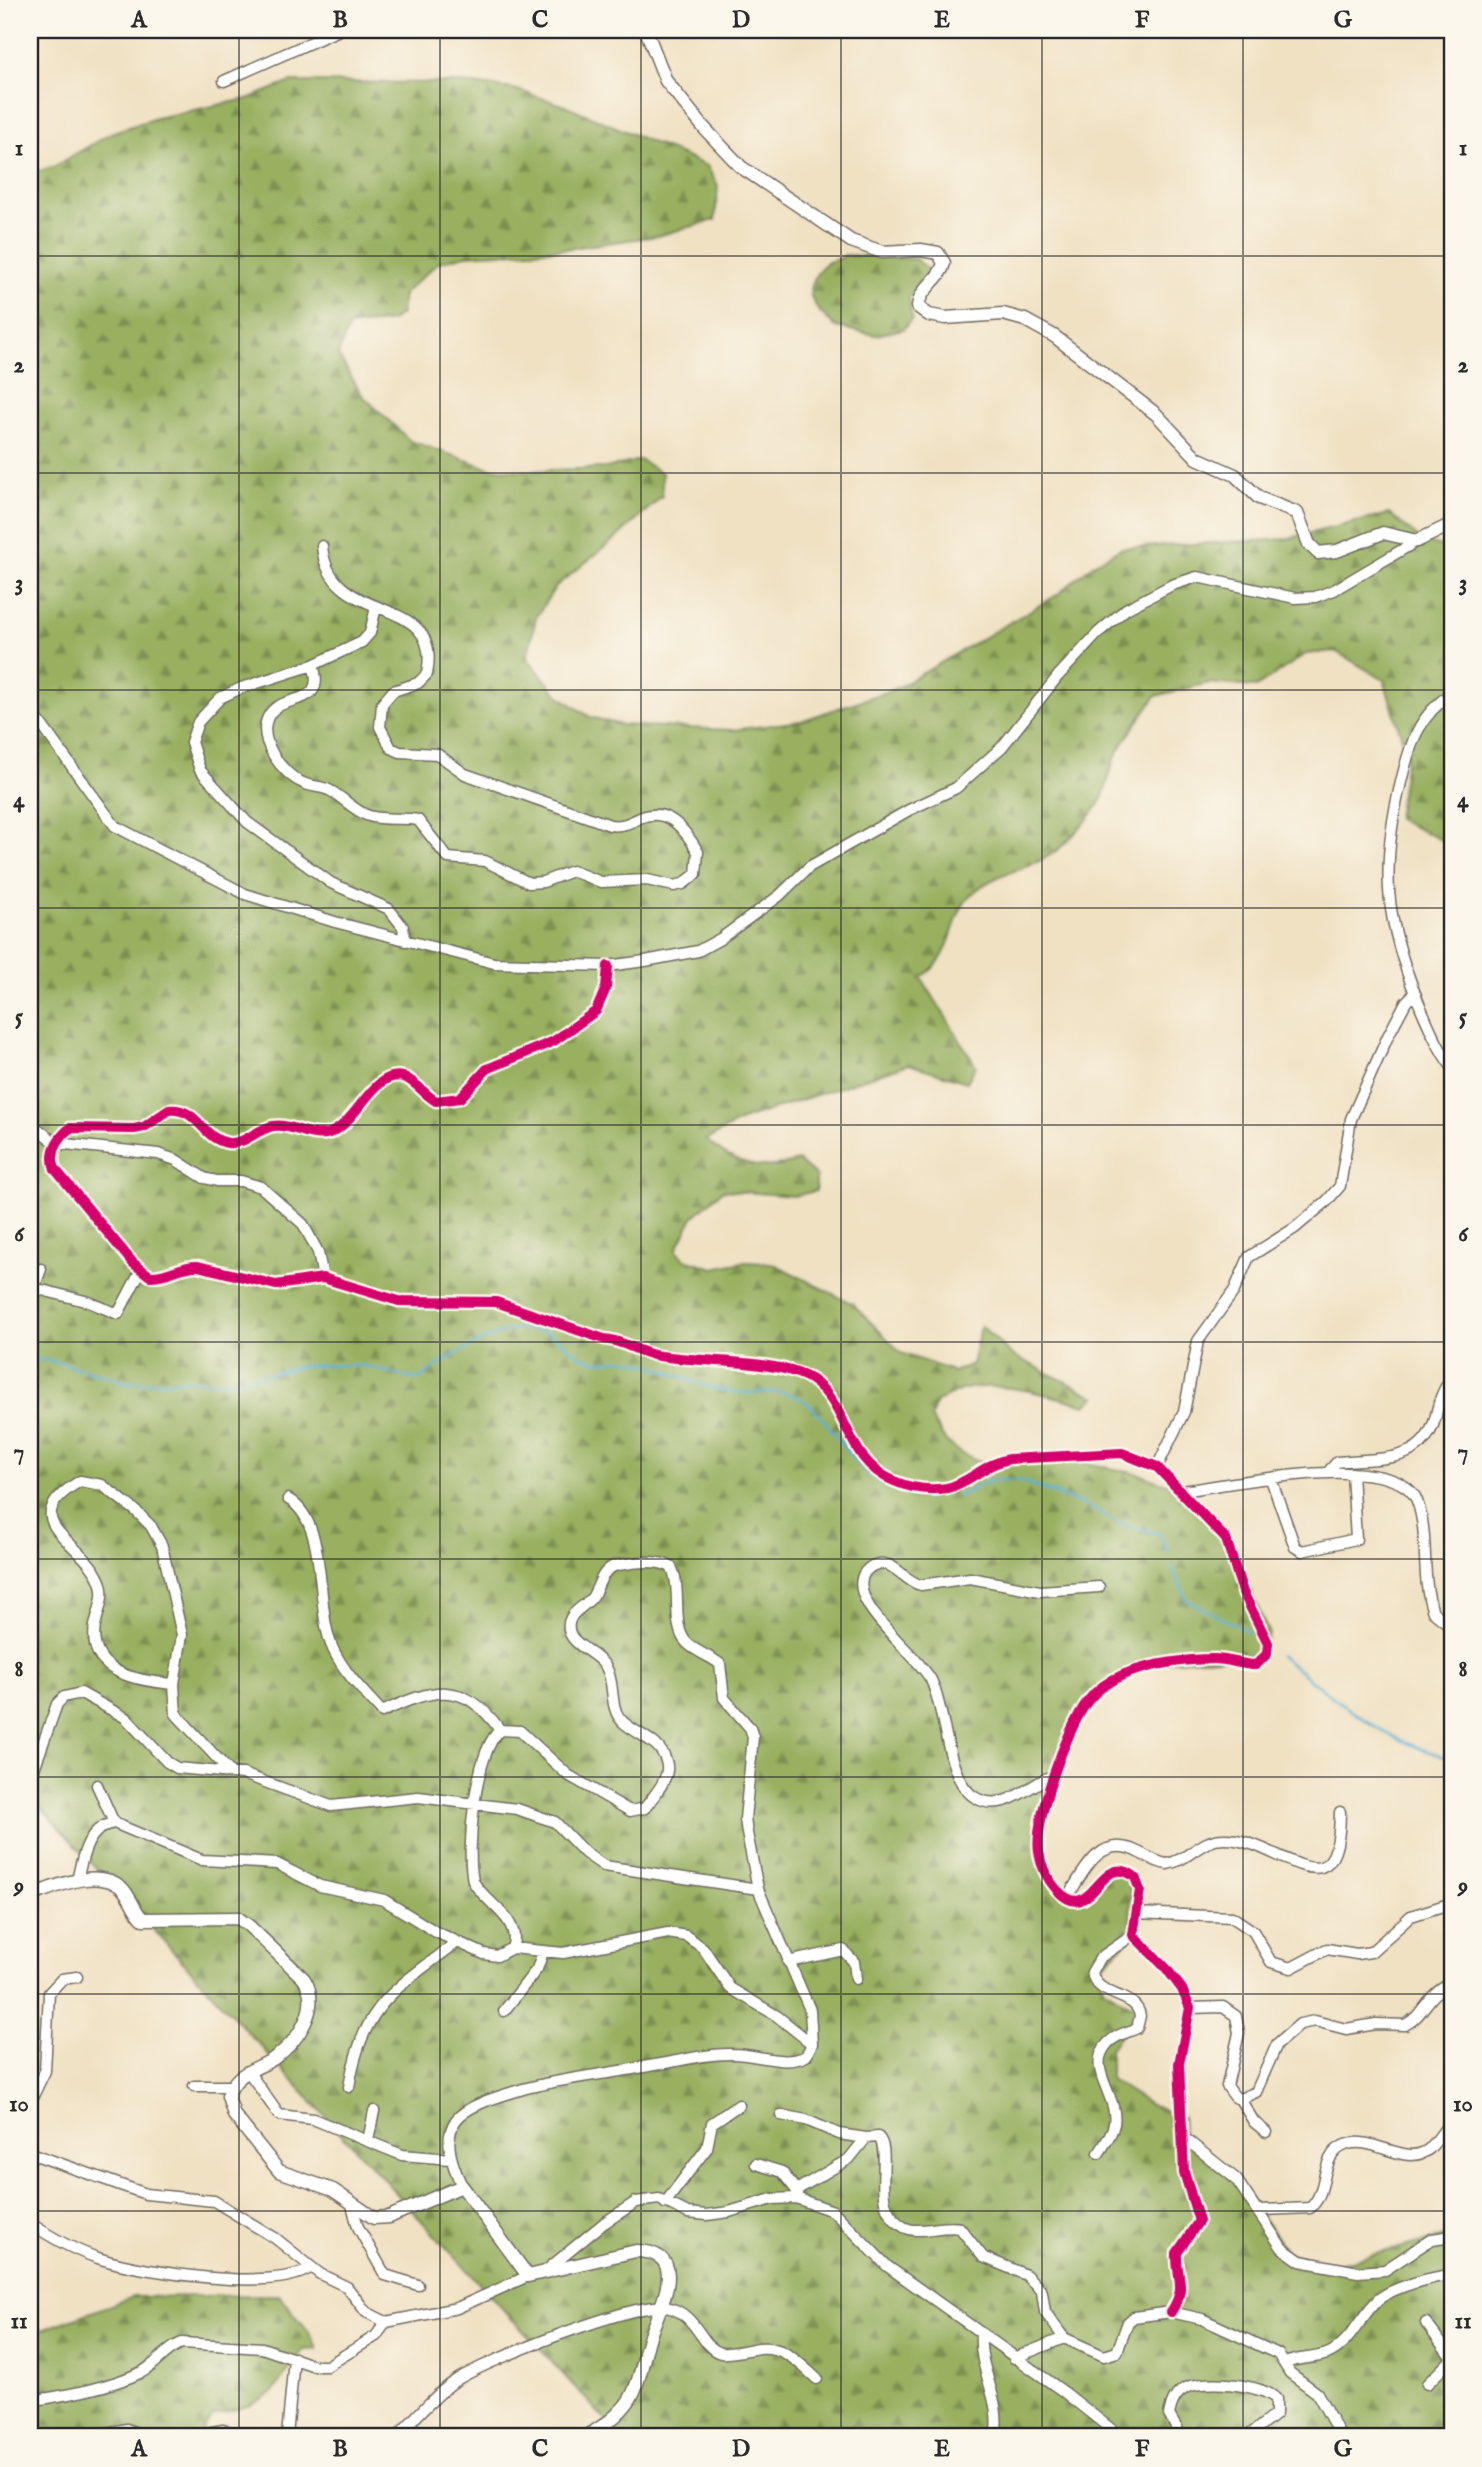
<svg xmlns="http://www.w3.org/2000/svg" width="1482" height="2467" font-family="'IM FELL English',serif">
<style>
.forest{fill:url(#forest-firs);stroke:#626e46;stroke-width:2}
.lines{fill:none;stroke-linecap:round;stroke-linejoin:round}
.stream{stroke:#56b1d4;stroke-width:2.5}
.minor-casing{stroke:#706b60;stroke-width:13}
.tertiary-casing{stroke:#706b60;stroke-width:15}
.minor{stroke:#fff;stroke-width:10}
.tertiary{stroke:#fff;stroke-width:12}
.cycleway-casing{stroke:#fbf7ec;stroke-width:15}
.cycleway{stroke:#d6006c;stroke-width:10}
.grid{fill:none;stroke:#2b2b2b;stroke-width:2;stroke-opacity:0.55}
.neatline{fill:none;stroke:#2b2b2b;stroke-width:2.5}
.grid-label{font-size:23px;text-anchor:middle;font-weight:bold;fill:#2b2b2b}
</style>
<defs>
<pattern id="forest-firs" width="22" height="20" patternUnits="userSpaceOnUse" patternTransform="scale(1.75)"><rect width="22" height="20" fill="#98b060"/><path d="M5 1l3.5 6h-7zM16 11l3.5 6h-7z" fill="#7c8f4f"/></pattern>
</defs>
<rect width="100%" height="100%" fill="#fbf7ec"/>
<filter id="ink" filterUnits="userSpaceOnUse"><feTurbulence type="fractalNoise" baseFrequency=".0143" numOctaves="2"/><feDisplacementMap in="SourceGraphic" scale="14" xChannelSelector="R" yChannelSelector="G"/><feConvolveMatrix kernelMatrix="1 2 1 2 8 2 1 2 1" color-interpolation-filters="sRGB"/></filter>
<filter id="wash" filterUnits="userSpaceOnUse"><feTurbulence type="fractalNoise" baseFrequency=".00686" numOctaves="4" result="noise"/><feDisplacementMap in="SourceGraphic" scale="28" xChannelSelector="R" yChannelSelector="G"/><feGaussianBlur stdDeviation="1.57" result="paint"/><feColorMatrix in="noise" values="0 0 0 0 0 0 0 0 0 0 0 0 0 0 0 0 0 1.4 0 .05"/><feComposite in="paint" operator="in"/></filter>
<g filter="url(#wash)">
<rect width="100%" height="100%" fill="#f0e1c3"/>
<path class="forest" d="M 291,82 L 464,83 L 514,89 L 569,107 L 707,166 L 718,186 L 715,220 L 657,236 L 564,249 L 466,255 L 439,262 L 403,294 L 401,314 L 392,321 L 349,326 L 338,355 L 362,395 L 410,441 L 489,468 L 526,471 L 606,468 L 640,460 L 662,473 L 662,496 L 620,535 L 556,586 L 536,617 L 527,658 L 558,695 L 590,717 L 621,725 L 733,730 L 801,721 L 897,688 L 1057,595 L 1095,563 L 1121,548 L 1286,539 L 1389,514 L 1424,542 L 1452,548 L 1452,845 L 1397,819 L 1407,754 L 1384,680 L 1335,651 L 1306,654 L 1256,687 L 1208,683 L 1156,696 C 1142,715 1126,736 1115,758 C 1110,771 1107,786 1102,799 C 1094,814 1074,835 1061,847 C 1034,871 998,869 972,894 C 947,918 957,957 921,977 L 976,1066 L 967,1082 L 909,1064 L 744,1119 L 706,1140 C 734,1165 763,1173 798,1161 L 816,1176 L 816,1191 L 793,1196 L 723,1190 L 693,1217 L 676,1250 L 684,1259 L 714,1268 L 742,1262 L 772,1263 L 853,1304 L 901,1353 L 954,1372 L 972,1364 L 981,1326 L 1012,1355 L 1096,1397 L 1086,1405 C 1051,1395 997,1380 961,1390 C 953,1393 944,1399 936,1402 L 931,1418 L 945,1440 L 960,1453 L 994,1467 L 1052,1456 L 1139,1474 L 1167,1484 L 1230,1542 L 1269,1634 L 1260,1655 L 1146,1663 L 1068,1728 L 1061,1771 L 1036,1832 L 1040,1856 L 1058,1883 L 1088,1897 L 1110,1873 L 1130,1873 L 1131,1938 L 1098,1969 L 1103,1988 L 1139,2010 L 1110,2049 L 1110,2079 L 1152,2106 L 1182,2116 L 1183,2137 L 1247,2194 L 1288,2254 L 1331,2265 L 1452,2235 L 1452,2437 L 621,2437 L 30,1796 L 30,174 L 55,166 L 111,133 L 156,118 L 247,99 Z
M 845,255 L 916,259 L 928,270 L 909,297 L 912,319 L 903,329 L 876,335 L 836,327 L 818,310 L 810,294 C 813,281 816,269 829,262 C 836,259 839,261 845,255 Z
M 279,2295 L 310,2333 L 317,2349 L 303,2350 L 273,2392 L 251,2405 L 214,2415 L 197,2437 L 30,2437 L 30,2377 L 36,2332 L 133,2297 Z"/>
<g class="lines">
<path class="stream" d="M 30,1359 L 54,1361 L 130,1383 L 193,1380 L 217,1382 L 248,1379 L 304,1366 L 339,1365 L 365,1366 L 414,1379 L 422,1378 C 440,1361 496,1330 520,1329 C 561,1327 561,1350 590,1360 C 602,1364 615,1358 627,1360 C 663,1365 696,1388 733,1392 C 756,1395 780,1387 801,1399 C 815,1407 825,1421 834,1433 C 863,1474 879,1490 930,1499
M 958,1496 L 992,1480 L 1019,1480 L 1085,1505 L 1119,1523 L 1160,1534 L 1168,1552
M 1172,1567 L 1187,1600 L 1249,1632
M 1279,1655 C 1333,1697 1383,1743 1452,1758"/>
</g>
</g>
<g filter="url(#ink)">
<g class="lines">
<g class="minor-casing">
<path id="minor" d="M 224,81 L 339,30
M 376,607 L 370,633 L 362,642 L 313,665 L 241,688 L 220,698 L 198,722 L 191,742 L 200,770 L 247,822 L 331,883 L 389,909 L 403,927 L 405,941
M 313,665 C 328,710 280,691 268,717 C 257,740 282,774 303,783 C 311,787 320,786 329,790 C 343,797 354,811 369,816 C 384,821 402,817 418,820 L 448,858 L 485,861 L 529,883 L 543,882 L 572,871 L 601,882 L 647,880 L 674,886 L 683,884 L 696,874 L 698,852 C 686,831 669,807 642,817 C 631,822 623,827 610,825 L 465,774 L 437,754 L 400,752 L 391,748 L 380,727 L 382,704 L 393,691 L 418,683 L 427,674 C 444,590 329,628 322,546
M 1452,693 C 1418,716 1410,744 1401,782 C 1380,868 1385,920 1418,1001 C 1428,1024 1437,1047 1452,1067
M 30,709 L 115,826 L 245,894 L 335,922 L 494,963 L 608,966 L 645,961 L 698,951 L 720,939 L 779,896 L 809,867 L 909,810 L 956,788 L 1002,747 L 1058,676 L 1099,632 L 1126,609 L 1172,585 L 1197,577 L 1295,598 L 1315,597 L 1334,590 L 1417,541
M 608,966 L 606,988 L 596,1011 L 554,1041 L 487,1069 L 460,1098 L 436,1101 C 425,1095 417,1083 406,1078 C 373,1065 356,1129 326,1134 C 307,1137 291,1123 273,1126 C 257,1129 244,1145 228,1143 C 202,1139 198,1107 169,1110 L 144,1127 L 134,1129 L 70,1128 C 58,1138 49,1152 55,1169 L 133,1263 L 150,1276 C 168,1277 181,1265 198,1266 L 276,1285 L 323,1278 L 399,1301 L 496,1302 L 604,1339 C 622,1340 636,1351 654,1355 C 696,1363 779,1358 812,1380 C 850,1406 844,1460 894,1481 C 910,1488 929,1491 947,1488 C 969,1483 986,1463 1009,1459 L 1122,1453 L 1157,1467 L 1226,1539 L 1243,1592 L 1268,1643 L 1267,1654 L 1256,1665 C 1241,1665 1229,1659 1214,1659 C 1186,1659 1151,1664 1125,1674 C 1110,1680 1097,1689 1087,1702 C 1067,1729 1034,1819 1039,1852 C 1041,1866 1048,1880 1057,1890 C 1094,1929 1098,1848 1135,1877 L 1140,1890 L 1133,1935 L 1166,1968 L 1182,1989 L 1190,2008 L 1179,2064 L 1180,2086 L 1184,2172 L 1199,2221 L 1177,2253 C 1176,2280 1188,2285 1171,2312
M 30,1123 L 56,1143 L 158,1154 L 176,1160 L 204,1178 L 217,1181 L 241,1181 L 261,1187 L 303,1224 L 318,1252 L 323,1278
M 41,1269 L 34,1288 L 89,1302 L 118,1314 L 141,1270
M 1157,1467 L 1184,1412 L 1198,1341 L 1234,1291 L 1249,1257 L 1295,1228 L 1327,1201 L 1340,1186 L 1351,1119 L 1388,1036 L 1406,1002 L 1415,993
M 1328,1472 L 1337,1462 C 1375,1457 1422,1466 1435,1419 C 1438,1406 1442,1388 1452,1379
M 1271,1479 L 1295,1547 L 1302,1551 L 1356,1539 L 1352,1473
M 80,1481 L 102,1485 L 135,1510 L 151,1526 L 162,1546 L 182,1635 L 174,1684 C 139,1681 87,1674 95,1626 C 98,1610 107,1595 99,1579 C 81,1539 12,1522 80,1481 Z
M 1182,1491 C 1227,1485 1397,1448 1417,1501 C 1430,1536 1420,1577 1433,1612 L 1452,1627
M 288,1499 C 330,1523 314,1609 333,1649 C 345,1674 364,1692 382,1712 C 432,1689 463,1678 500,1730
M 174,1684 L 176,1714 L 229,1771
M 1054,1775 C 1029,1784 1005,1814 976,1798 C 946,1782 946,1710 931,1680 C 917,1653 844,1602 865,1572 C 870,1566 877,1563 884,1564 C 898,1566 906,1582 921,1585 L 970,1578 L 1040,1591 L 1099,1587
M 30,1780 L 57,1704 L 64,1697 L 81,1693 L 126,1718 L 167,1762 L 177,1768 L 243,1774 L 331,1806 L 418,1797 L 517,1809 L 555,1822 L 585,1853 L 604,1866 L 758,1889
M 97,1785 L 114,1823
M 77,1881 C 82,1858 87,1827 114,1823 L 202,1860 L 277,1864 L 320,1886 L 384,1900 L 436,1932 L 484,1954 L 497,1956 L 512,1948
M 1067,1898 C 1082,1875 1097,1837 1131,1849 C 1144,1854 1154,1862 1167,1864 C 1190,1860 1200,1839 1224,1839 C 1279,1838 1339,1920 1340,1812
M 1135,1913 L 1232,1917 L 1253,1931 L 1271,1962 L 1291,1968 L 1327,1949 L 1357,1954 L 1371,1952 L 1411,1916 L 1452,1903
M 788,1962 L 843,1950 L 854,1962 L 856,1979
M 1190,2008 L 1223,2007 L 1236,2016 L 1239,2033 L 1227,2086 L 1235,2097 L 1240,2099 L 1256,2092 L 1277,2044 L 1300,2024 L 1315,2021 L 1346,2029 L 1376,2024 L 1405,2025 C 1426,2014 1425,1995 1452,1983
M 504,2011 L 537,1969 L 543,1952
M 248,2071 L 279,2115 L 313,2119 L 402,2155 L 451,2159
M 194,2086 L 231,2086
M 349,2087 C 362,2005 394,1990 456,1943
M 1240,2099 L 1254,2122 L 1266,2132
M 30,2102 L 45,2071 L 49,1993 L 62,1979 L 77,1977
M 781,2115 L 806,2120 L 839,2134 L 866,2138
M 1183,2137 L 1236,2179 L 1282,2248 L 1300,2261 L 1358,2272 L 1385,2270 L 1432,2239 L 1452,2236
M 368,2141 L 374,2111
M 30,2153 L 146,2194 L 214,2201 L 275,2238 L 320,2274 L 347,2287 L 366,2312 L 386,2322 L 457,2308 L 528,2276
M 1099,2153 C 1105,2144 1112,2134 1114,2124 C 1119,2095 1084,2068 1108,2043 C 1116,2034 1127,2033 1137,2028 L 1140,2016 C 1136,1991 1096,1999 1092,1972 L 1101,1957 L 1133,1935
M 756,2164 L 782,2172 L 797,2191
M 462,2186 C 453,2167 442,2140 456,2120 C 468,2104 504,2095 523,2089 C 564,2078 608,2074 649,2066 C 676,2062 706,2053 733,2054 C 757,2054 784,2067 806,2056 L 812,2044 L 810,2010 L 758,1889 L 747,1833 L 745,1819 L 753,1737 L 750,1728 L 724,1698 L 720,1664 C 710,1656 696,1652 687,1643 C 670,1626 683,1588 671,1567 C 657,1559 634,1562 618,1565 C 602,1568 600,1584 593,1596 C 585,1608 566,1612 569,1630 C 572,1646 598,1653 606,1667 C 616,1684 608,1708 623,1722 C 637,1735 660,1740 666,1761 C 672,1777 654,1795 645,1808 L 630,1811 L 568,1775 L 520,1731 L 500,1730 C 475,1751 466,1850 473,1881 C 484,1903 523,1919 512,1948 L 563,1953 L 668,1933 L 686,1936 L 703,1948 L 730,1988 L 777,2016 L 812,2044
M 796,2198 L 798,2189 L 849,2159 L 866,2138 L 878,2137 C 891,2148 876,2192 889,2212 C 908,2244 933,2223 960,2228 L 983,2257 L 1026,2275 L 1035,2284 L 1042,2292 L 1045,2312 L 1064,2338 L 1104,2356 L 1117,2352 L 1128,2322 L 1134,2317 L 1171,2312 L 1202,2319 L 1278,2354 L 1290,2373 L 1317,2393 L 1341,2437
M 665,2203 L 707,2148 L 712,2123 L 739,2105
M 352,2205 L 358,2227 L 385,2275 L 418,2285
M 1260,2210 L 1310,2208 C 1330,2191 1318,2156 1345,2145 C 1372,2134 1406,2168 1429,2149 C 1438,2140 1445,2129 1452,2119
M 30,2223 C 52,2238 75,2251 101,2259 C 141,2272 278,2293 311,2267
M 544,2272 L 604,2223 L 636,2202 L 659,2199 L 688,2213 L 707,2215 L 729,2212 L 772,2199 L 796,2198 L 833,2211 L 887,2266 L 1064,2392 L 1121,2437
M 1426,2323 L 1452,2358
M 981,2335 C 978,2370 1003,2401 995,2437
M 1014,2358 L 1064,2338
M 1286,2363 C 1301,2356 1319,2360 1333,2351 C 1353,2339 1362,2313 1380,2298 C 1395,2287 1434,2276 1452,2275
M 1427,2384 L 1452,2359
M 30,2401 C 67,2395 108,2388 142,2372 C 157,2364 167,2348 182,2343 L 262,2348 L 315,2366 L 327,2366 L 376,2336 L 386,2322
M 605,2425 L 612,2437
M 85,2437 L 127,2429 L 145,2437
M 185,2437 L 223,2430 L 249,2437
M 287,2437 L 294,2358
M 397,2437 C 415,2418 433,2397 455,2381 C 482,2362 636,2301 666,2307 C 698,2313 701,2349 721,2353 C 731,2354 744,2351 753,2349 C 782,2343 797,2361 817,2379
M 1182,2437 L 1169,2415 C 1171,2404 1175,2393 1186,2388 C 1204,2379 1262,2384 1276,2399 L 1276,2414 L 1247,2437"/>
</g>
<g class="tertiary-casing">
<path id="tertiary" d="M 646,30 L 666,81 L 705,129 L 741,167 L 851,241 L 882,252 L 921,250 L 938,253 L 944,263 C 940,281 919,288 918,307 L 929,315 L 945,318 L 1003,314 L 1025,320 L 1054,336 L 1156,414 L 1197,458 L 1235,475 L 1259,498 L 1297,513 L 1309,544 L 1318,553 L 1337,551 L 1383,533 L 1417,541 L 1452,524
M 30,1896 C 54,1887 98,1867 121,1887 C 131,1896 133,1910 143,1919 L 238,1918 L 249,1926 L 304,1979 C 322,2007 298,2042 273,2059 C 254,2071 235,2072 228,2096 L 234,2115 L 279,2171 L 333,2190 L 374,2218 L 389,2217 L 462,2186 L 528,2276 L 636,2251 C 693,2252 658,2309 650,2336 C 643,2357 641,2380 630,2399 C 619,2416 602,2427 585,2437"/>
</g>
<use href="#minor" class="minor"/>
<use href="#tertiary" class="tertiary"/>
<g class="cycleway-casing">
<path id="cycleway" d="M 608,966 L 606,988 L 596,1011 L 554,1041 L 487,1069 L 460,1098 L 436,1101 C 425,1095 417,1083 406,1078 C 373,1065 356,1129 326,1134 C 307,1137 291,1123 273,1126 C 257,1129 244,1145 228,1143 C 202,1139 198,1107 169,1110 L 144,1127 L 134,1129 L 70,1128 C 58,1138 49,1152 55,1169 L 133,1263 L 150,1276 C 168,1277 181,1265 198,1266 L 276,1285 L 323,1278 L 399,1301 L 496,1302 L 604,1339 C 622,1340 636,1351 654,1355 C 696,1363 779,1358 812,1380 C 850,1406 844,1460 894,1481 C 910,1488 929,1491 947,1488 C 969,1483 986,1463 1009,1459 L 1122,1453 L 1157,1467 L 1226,1539 L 1243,1592 L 1268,1643 L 1267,1654 L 1256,1665 C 1241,1665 1229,1659 1214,1659 C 1186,1659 1151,1664 1125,1674 C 1110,1680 1097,1689 1087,1702 C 1067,1729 1034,1819 1039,1852 C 1041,1866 1048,1880 1057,1890 C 1094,1929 1098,1848 1135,1877 L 1140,1890 L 1133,1935 L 1166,1968 L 1182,1989 L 1190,2008 L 1179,2064 L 1180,2086 L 1184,2172 L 1199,2221 L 1177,2253 C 1176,2280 1188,2285 1171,2312"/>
</g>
<use href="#cycleway" class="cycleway"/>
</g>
</g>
<path class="grid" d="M 239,30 L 239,2437M 440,30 L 440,2437M 641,30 L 641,2437M 841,30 L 841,2437M 1042,30 L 1042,2437M 1243,30 L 1243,2437M 30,256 L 1452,256M 30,473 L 1452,473M 30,690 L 1452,690M 30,908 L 1452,908M 30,1125 L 1452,1125M 30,1342 L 1452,1342M 30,1559 L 1452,1559M 30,1777 L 1452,1777M 30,1994 L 1452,1994M 30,2211 L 1452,2211"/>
<rect width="1482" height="2467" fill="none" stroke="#fbf7ec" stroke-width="77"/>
<rect x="38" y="38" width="1406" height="2390" class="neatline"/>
<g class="grid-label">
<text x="139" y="27">A</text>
<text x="340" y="27">B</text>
<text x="540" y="27">C</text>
<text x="741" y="27">D</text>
<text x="942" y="27">E</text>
<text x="1142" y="27">F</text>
<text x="1343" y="27">G</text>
<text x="19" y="155">1</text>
<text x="1463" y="155">1</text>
<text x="19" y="372">2</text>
<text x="1463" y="372">2</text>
<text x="19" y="590">3</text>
<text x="1463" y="590">3</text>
<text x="19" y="807">4</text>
<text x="1463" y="807">4</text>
<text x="19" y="1024">5</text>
<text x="1463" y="1024">5</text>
<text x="19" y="1241">6</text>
<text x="1463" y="1241">6</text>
<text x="19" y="1459">7</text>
<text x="1463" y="1459">7</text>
<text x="19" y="1676">8</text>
<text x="1463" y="1676">8</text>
<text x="19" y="1893">9</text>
<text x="1463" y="1893">9</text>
<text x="19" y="2111">10</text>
<text x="1463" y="2111">10</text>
<text x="19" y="2328">11</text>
<text x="1463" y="2328">11</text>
<text x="139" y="2456">A</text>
<text x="340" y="2456">B</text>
<text x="540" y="2456">C</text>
<text x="741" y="2456">D</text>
<text x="942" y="2456">E</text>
<text x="1142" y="2456">F</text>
<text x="1343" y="2456">G</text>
</g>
</svg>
